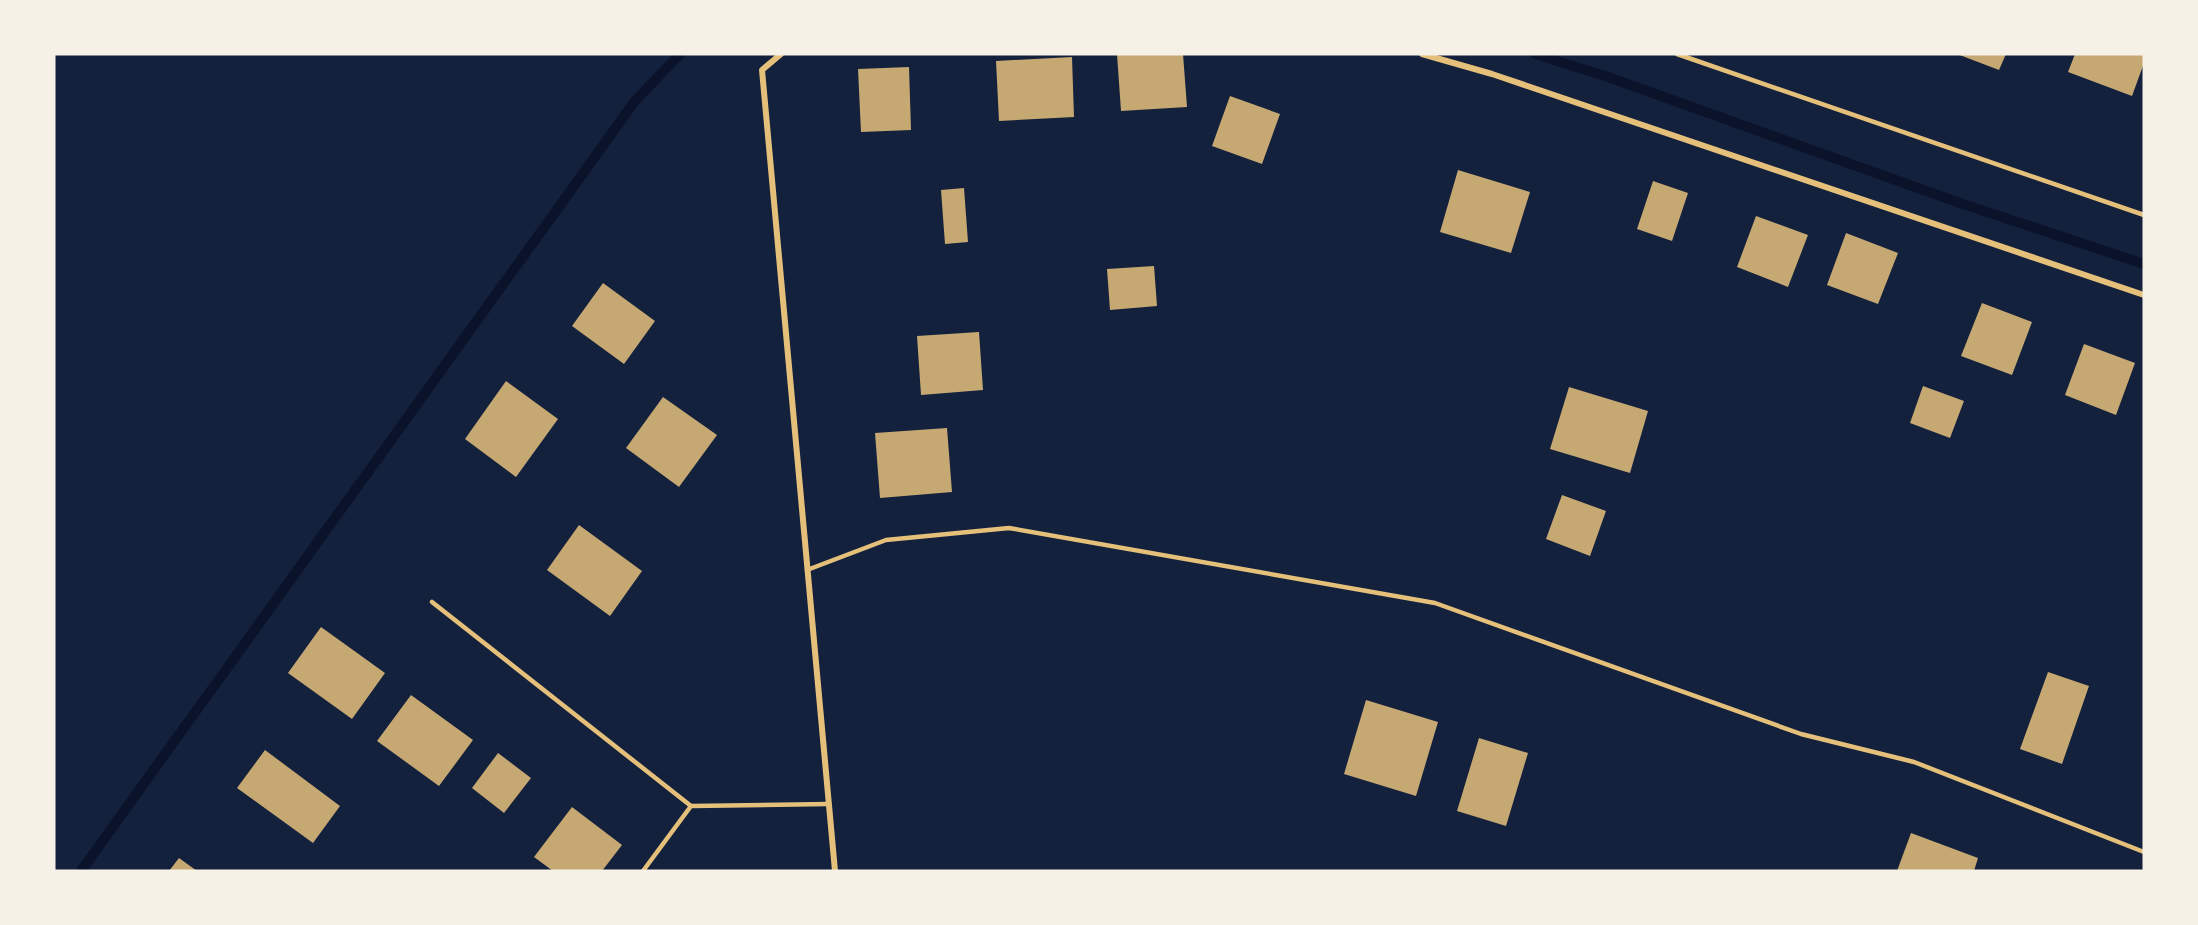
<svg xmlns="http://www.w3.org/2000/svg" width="2198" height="925" font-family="'Sofia Sans Condensed',sans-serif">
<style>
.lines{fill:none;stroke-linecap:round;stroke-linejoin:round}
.stream{stroke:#0b132b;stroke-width:10}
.building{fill:#c6a872}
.service{stroke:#e5c07b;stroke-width:4.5}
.minor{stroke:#e5c07b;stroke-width:6}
</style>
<rect width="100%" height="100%" fill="#14213d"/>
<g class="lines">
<path class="stream" d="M 1535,54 L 1608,77 L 1957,202 L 2144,264
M 81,871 L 635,101 L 680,54"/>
</g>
<path class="building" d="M 1117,54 L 1183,54 L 1187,107 L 1121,111 Z
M 1957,54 L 2006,54 L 1999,70 Z
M 2075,54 L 2144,54 L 2144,63 L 2132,96 L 2068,72 Z
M 1072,57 L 1074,117 L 999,121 L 996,61 Z
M 909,67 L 911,130 L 861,132 L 858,69 Z
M 1230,96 L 1280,114 L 1262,164 L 1212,146 Z
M 1458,170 L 1530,192 L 1511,253 L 1440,232 Z
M 1653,181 L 1688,193 L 1672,241 L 1637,229 Z
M 964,188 L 968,242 L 945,244 L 941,190 Z
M 1756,216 L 1808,235 L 1788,287 L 1737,267 Z
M 1846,233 L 1898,253 L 1878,304 L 1827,285 Z
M 1154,266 L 1157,306 L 1110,310 L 1107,269 Z
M 603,283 L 655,321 L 624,364 L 572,326 Z
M 1982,303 L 2032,322 L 2012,375 L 1961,356 Z
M 979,332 L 983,390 L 921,395 L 917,336 Z
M 2084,344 L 2135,363 L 2116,415 L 2065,395 Z
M 506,381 L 558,419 L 516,477 L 465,439 Z
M 1923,386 L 1964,401 L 1950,438 L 1910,423 Z
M 1569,387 L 1648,411 L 1630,473 L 1550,449 Z
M 663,397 L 717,435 L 679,487 L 626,448 Z
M 947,428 L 952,492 L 880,498 L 875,433 Z
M 1562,495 L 1606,511 L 1590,556 L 1546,539 Z
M 579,525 L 642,571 L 610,616 L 547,570 Z
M 321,627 L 385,673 L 352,719 L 288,673 Z
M 2048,672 L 2089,686 L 2062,764 L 2020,749 Z
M 411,695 L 473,740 L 439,786 L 377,741 Z
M 1366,700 L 1438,722 L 1416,796 L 1344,774 Z
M 1479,738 L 1528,753 L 1506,826 L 1457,811 Z
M 265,750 L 340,806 L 313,843 L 237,788 Z
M 498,753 L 531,778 L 504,813 L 472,788 Z
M 572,807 L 622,845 L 602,871 L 553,871 L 534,857 Z
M 1911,833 L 1978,858 L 1974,871 L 1897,871 Z
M 179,858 L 197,871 L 169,871 Z"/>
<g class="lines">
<path class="service" d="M 1677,54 L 2144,215
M 807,570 L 886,540 L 1009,528 L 1435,603 L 1801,734 L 1914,762 L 2144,852
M 432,602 L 691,806 L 829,804
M 643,871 L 691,806"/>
<path class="minor" d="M 781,54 L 762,70 L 835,871
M 1422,54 L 1492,74 L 2144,295"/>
</g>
<rect width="2198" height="925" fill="none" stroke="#f6f1e7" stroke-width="111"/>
</svg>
